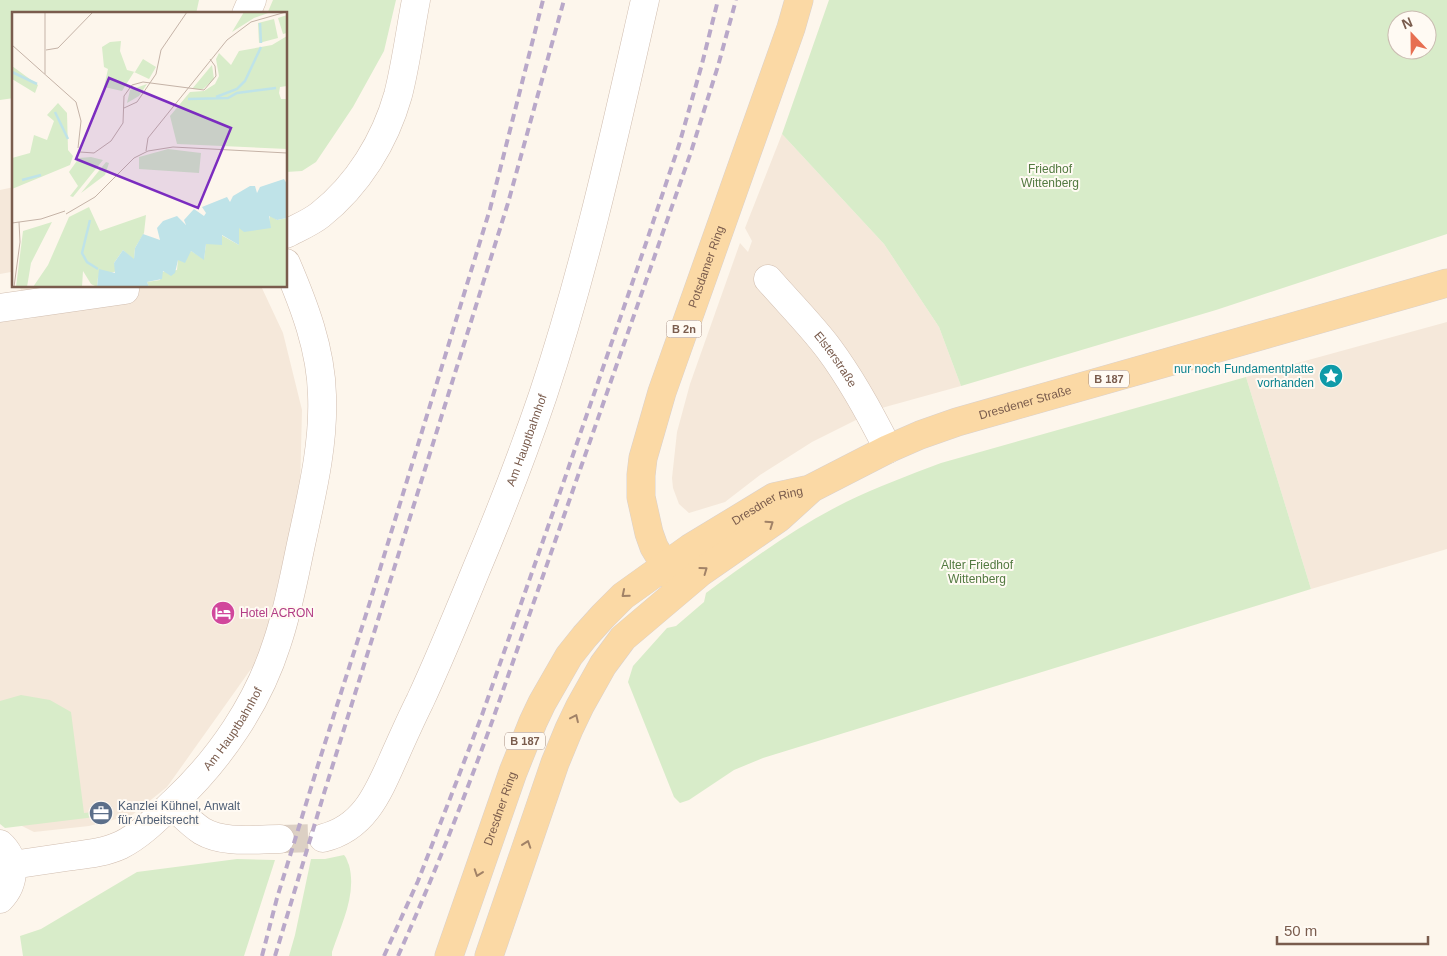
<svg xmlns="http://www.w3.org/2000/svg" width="1447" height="956" font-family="Helvetica,sans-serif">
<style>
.residential{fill:#f5e8da}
.green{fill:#d8ecc9;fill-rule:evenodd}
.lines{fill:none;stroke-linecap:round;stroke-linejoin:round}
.minor-tunnel{stroke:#dcd0c4;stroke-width:28;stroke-dasharray:28 14;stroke-linecap:butt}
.minor-casing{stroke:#d1beb0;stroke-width:29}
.major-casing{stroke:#dad1cd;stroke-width:29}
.minor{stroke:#fff;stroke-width:28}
.major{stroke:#fbd9a5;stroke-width:28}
.rail{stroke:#b9a8c9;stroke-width:4;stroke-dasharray:8 5;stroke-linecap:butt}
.oneway{stroke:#a18267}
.labels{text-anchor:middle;stroke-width:4;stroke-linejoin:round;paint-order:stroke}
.shield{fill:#fffaf3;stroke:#a28b7f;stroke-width:1}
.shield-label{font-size:11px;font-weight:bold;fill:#7a5c4d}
.park-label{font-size:12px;fill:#537a41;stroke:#fffaf3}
.street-label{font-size:12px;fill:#7a5c4d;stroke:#fffaf3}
.culture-label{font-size:12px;fill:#0d838f;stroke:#fffaf3;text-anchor:end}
.hotel-label{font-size:12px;fill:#b23c85;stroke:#fffaf3;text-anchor:start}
.service-label{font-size:12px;fill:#4e5e75;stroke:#fffaf3;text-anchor:start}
.inset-river{fill:none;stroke:#bfe3e8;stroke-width:2.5}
.inset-road{fill:none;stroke:#c5b3a7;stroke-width:1}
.view{fill:#7b2cbf;fill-opacity:0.15;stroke:#7b2cbf;stroke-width:2.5}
.inset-edge{fill:none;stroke:#7a5c4d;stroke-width:2.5}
</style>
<rect width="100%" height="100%" fill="#fdf6ec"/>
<path class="residential" d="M 782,134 L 884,244 L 939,327 L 961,386 L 878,409 L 812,442 L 760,475 L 725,502 L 689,513 L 679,504 L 673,488 L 672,478 L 677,432 L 690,384 L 740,243 L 748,252 L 752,241 L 745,228 Z
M 14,187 L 14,277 L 11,272 L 0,274 L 0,190 Z
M 19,286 L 261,286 L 283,333 L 302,410 L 300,490 L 261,655 L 167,787 L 132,815 L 89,826 L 34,832 L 0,815 L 0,322 L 35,318 Z
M 1447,322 L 1447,549 L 1311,589 L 1246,377 Z"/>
<path class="green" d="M 0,0 L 199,0 L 196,14 L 14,14 L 14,98 L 0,100 Z
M 273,0 L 396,0 L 384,51 L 353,107 L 316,162 L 302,171 L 286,172 L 286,14 L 267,14 Z
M 829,0 L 1447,0 L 1447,234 L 1216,310 L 961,386 L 939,327 L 884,244 L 782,134 ZM 1397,20 L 1427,20 L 1427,50 L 1397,50 Z
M 1246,377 L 1311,589 L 763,758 L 734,770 L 689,800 L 680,803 L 674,797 L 628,682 L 633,666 L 667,628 L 676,626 L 704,602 L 706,593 C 751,560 796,527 846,502 C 877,487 909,475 941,463 Z
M 21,695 L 50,700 L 71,712 L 84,813 L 94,812 L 95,817 L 5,828 L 0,824 L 0,701 Z
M 344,855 C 347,858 347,861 349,865 C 357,895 341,925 332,952 L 332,956 L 289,956 L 295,935 L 311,859 L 325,859 Z
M 237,859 L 275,860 L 244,956 L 23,956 L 20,936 L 41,929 L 137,872 Z"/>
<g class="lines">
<path class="minor-tunnel" d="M 280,839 L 323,838"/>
<g class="minor-casing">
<g id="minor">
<path d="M 246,14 L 252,0"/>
<path d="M 286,234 C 297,228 310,223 320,215 C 358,185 385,141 398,95 C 406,64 410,31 416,0"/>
<path id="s1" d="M 768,279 C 788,302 812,326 829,349 C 852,380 871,415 888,449"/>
<path d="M 0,308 L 125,290"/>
<path d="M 172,805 C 181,813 191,824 202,831 C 224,844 255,839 280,839"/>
<path id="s2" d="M 323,838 C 365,828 379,791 395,755 C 403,737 411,719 420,701 C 440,658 458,614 476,570 C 500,513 523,454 543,395 C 586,266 615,132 645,0"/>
<path d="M 0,844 C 17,859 15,884 0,899"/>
<path id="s3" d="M 12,865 C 32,862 52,859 73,856 C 89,854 106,852 121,845 C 141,835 158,817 174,802 C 220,759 258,703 277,643 C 289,608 295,571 303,535 C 313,489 324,442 322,395 C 321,349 304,305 286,263"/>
</g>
</g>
<g class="major-casing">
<g id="major">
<path id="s4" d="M 674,580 L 654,547 L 649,533 L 641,497 L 641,475 L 643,458 L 662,392 L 791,28 L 799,0"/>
<path id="s5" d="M 449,956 L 513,772 L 533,722 L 542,703 L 569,656 L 585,636 L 603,616 L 623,596 L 690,548 L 774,497 L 806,490"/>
<path id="s6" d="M 489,956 L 555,763 L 569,729 L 580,706 L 603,665 L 623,638 L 701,572 L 779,518 L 812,488 L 888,449 L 920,435 L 957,422 L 1447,283"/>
</g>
</g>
<use href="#minor" class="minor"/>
<use href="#major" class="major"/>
<path class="rail" d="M 262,956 L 277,898 L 318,765 L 369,605 L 490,209 L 543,0
M 275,956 L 325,790 L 508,203 L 564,0
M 384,956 L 418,881 L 451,796 L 482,715 L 557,501 L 644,249 L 679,145 L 702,64 L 718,0
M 398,956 C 433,878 464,799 493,719 L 691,152 L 718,66 L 736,0"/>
</g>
<defs><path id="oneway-chevron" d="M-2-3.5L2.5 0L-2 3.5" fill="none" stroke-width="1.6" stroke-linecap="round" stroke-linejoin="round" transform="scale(1.25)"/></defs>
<g class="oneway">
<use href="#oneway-chevron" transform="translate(770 524) rotate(-35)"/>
<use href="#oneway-chevron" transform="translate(704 570) rotate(-36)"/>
<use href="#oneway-chevron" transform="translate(625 594) rotate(140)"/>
<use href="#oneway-chevron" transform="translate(575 718) rotate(-65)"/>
<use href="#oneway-chevron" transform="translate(527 844) rotate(-71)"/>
<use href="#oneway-chevron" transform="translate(478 873) rotate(109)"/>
</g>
<defs>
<g id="sight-disc" transform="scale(1.25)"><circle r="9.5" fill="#0f9aa8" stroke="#fffaf3"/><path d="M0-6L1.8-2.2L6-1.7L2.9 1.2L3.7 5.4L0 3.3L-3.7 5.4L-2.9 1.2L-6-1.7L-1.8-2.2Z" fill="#fff"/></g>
<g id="hotel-disc" transform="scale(1.25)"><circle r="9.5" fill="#d1479c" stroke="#fffaf3"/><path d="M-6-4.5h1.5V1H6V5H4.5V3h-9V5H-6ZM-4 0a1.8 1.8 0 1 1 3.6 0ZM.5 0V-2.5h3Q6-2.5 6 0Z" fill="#fff"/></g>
<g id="office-disc" transform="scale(1.25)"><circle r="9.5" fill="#5c6f8a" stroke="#fffaf3"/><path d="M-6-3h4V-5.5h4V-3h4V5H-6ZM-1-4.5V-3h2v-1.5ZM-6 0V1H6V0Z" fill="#fff"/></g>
</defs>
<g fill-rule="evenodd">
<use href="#sight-disc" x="1331" y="376"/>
<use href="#hotel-disc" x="223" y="613"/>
<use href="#office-disc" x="101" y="813"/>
</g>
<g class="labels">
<g class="shield">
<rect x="666.5" y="320.5" width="35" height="17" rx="4"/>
<rect x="1089" y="370.5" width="40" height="17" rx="4"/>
<rect x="505" y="732.5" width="40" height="17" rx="4"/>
</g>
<g class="shield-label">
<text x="684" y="333">B 2n</text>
<text x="1109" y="383">B 187</text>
<text x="525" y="745">B 187</text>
</g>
<g class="park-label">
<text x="1050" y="173">Friedhof<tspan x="1050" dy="14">Wittenberg</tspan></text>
<text x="977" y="569">Alter Friedhof<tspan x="977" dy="14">Wittenberg</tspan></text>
</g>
<g class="street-label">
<text dy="4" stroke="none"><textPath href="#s4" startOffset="331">Potsdamer Ring</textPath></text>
<text dy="4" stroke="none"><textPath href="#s1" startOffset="105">Elsterstraße</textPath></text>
<text dy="4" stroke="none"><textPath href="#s6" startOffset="819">Dresdener Straße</textPath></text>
<text dy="4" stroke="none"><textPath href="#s2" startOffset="456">Am Hauptbahnhof</textPath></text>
<text dy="4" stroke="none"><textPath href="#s5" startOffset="576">Dresdner Ring</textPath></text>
<text dy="4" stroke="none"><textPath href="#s3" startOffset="274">Am Hauptbahnhof</textPath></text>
<text dy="4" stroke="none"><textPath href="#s5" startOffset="156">Dresdner Ring</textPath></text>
</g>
<g class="culture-label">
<text x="1314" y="373">nur noch Fundamentplatte<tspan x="1314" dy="14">vorhanden</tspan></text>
</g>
<g class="hotel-label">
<text x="240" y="617">Hotel ACRON</text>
</g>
<g class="service-label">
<text x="118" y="810">Kanzlei Kühnel, Anwalt<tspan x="118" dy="14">für Arbeitsrecht</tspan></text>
</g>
</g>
<g transform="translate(12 12)">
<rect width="275" height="275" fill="#fdf6ec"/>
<path d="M 232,0 L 259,0 L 242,6 L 220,20 ZM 275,3 L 275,21 L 271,22 L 266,6 ZM 262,7 L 266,26 L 247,31 L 246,11 ZM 275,24 L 275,74 L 268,75 L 267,81 L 269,87 L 275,87 L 275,137 L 165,132 L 158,104 L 178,80 L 192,79 L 203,72 L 207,64 L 204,47 L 207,41 L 219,53 L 227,39 L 260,33 ZM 109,29 L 108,39 L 115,58 L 123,60 L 131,47 L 144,55 L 137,67 L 122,60 L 110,79 L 92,75 L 96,57 L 92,55 L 90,35 L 98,30 ZM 200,53 L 202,67 L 191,77 L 180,77 ZM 0,54 L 26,73 L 23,81 L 0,67 ZM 135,72 L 127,84 L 115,91 L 118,78 ZM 46,91 L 55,101 L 56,138 L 61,144 L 58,153 L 0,177 L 0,146 L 18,141 L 22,123 L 35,128 L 42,109 L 35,103 ZM 156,137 L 189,141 L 187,161 L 127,157 L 127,145 ZM 79,145 L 91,148 L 61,185 L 58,184 L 66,174 L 57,160 L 67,146 ZM 94,150 L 97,151 L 93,163 L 69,181 ZM 77,195 L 88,219 L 134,203 L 132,221 L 123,236 L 122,248 L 111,238 L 102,251 L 105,259 L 86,265 L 85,275 L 79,272 L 71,259 L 70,275 L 21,275 L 36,253 L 57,205 ZM 258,203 L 265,208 L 275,206 L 275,275 L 137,275 L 135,270 L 148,268 L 150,260 L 165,258 L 166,248 L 179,239 L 192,247 L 194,232 L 209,223 L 227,233 L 227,215 L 251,216 L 257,211 ZM 40,210 L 19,251 L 15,275 L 4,275 L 11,219 Z" fill="#d8ecc9"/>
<path d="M 272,167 L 275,172 L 275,206 L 265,208 L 257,204 L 259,216 L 232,220 L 227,216 L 227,233 L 210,223 L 210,233 L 194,232 L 192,248 L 179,239 L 173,251 L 166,248 L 163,261 L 159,264 L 151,259 L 150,267 L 135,270 L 137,275 L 85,275 L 87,257 L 103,261 L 102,251 L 111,238 L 122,247 L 123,236 L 131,222 L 148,228 L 145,216 L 151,209 L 165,204 L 174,213 L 172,208 L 182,197 L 192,204 L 194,201 L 190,195 L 215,185 L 218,190 L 221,184 L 238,174 L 243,174 L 245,181 L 248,175 Z" fill="#bfe3e8"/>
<path class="inset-river" d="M 248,11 L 249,31M 0,60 L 25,72M 204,85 L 225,77 L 233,69 L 249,35M 176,87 L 216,86 L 225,81 L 264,76M 43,100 L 56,127M 10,168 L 29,163M 78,208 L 70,241 L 75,250 L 86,257"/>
<path class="inset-road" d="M 33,0 L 33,62M 0,33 L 64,90 L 69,109 L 66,136M 34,38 L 46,36 L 81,0M 112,96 L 125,90 L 144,62 L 149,38 L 175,0M 134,139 L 136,126 L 215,28 L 239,10 L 274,0M 68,140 L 82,141 L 99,129 L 111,111 L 112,84 L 120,73 L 131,70 L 192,78 L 204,64 L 203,54 L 198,47M 54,202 L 83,185 L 122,146 L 136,139 L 161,135 L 275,141M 0,211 L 29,207 L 53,199M 2,275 L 8,230 L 7,210"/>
<path class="view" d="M 97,66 L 219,116 L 186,196 L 64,147 Z"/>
<rect width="275" height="275" class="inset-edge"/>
</g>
<g transform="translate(1412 35) rotate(338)"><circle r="24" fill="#fffaf3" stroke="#cabbb1"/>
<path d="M0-4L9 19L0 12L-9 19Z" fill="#e76f51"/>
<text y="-8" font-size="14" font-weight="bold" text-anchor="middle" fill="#7a5c4d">N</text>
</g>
<path d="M1277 936v8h151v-8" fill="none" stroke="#7a5c4d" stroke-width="2.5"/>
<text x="1284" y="936" font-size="15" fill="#7a5c4d" stroke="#fffaf3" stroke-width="4" paint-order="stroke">50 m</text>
</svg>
